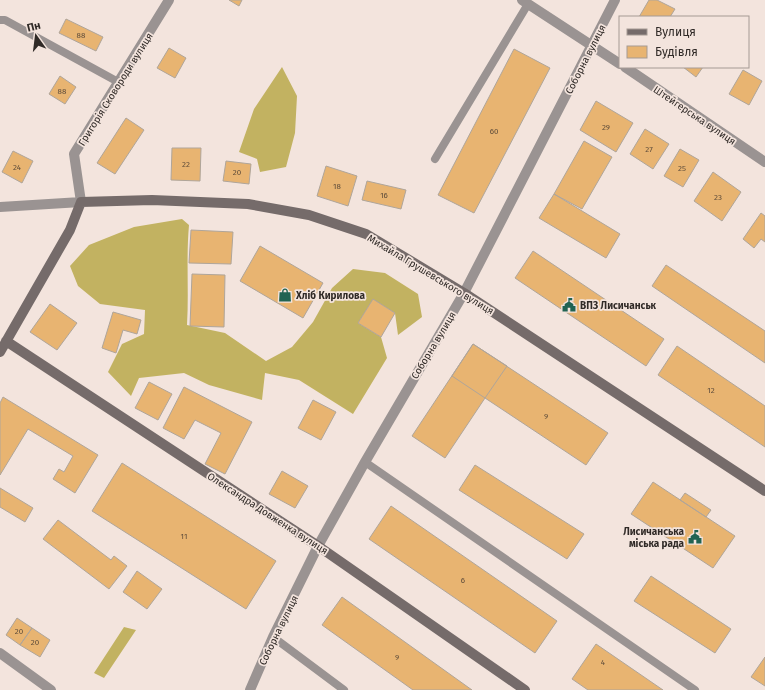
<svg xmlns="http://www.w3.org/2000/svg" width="765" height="690" font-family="'Fira Sans',sans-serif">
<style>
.forest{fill:#c2b261}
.building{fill:#e8b471;stroke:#afa59a}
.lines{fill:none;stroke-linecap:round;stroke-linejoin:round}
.lane{stroke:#9a9392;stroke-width:8}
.street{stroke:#9a9392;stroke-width:10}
.secondary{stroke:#756b6a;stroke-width:10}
.labels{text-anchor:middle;stroke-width:3.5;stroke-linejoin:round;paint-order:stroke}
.number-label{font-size:8px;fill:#5e4c3a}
.street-label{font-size:10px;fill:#302a27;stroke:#f3e4dd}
.poi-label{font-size:10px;font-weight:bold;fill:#302a27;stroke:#f3e4dd;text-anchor:start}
</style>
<rect width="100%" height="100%" fill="#f3e4dd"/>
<path class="forest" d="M 282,67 L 297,96 L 295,133 L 286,167 L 260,172 L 257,159 L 239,152 L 254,109 Z
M 182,219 L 189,225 C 186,259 189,292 187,325 L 225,333 L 266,361 L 292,347 L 313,322 L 332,288 L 353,269 L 385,273 L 418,294 L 422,317 L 398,335 L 395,313 L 373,300 L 358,323 L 381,337 L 387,358 L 353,414 L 299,380 L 265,373 L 262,400 L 209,385 L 184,373 L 139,378 L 131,396 L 108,372 L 122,344 L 144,334 L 145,310 L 100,304 L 78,286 L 70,266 L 89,245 L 134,227 Z
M 124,627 L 136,630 L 104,678 L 94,673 Z"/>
<path class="building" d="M 229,0 L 242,0 L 239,6 Z
M 649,0 L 657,0 L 675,9 L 670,17 L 639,17 Z
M 66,19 L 103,37 L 96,51 L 59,33 Z
M 169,48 L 186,58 L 175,78 L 157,68 Z
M 514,49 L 550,68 L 474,213 L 438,195 Z
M 683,67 L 703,67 L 696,77 Z
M 743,70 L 762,81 L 749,105 L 729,94 Z
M 60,76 L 76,87 L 65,104 L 49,94 Z
M 596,101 L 633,123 L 616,152 L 580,130 Z
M 126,118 L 144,130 L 115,174 L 97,163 Z
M 645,129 L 669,144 L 653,169 L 630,154 Z
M 584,141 L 612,157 L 582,209 L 554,194 Z
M 172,148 L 201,148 L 200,181 L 171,180 Z
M 680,149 L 699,160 L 683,187 L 664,176 Z
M 13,151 L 33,161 L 22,183 L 2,172 Z
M 226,161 L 251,164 L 249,184 L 223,181 Z
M 326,166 L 357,176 L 348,206 L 317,196 Z
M 713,172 L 741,192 L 722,221 L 694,201 Z
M 367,181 L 406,190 L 401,209 L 362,200 Z
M 554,194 L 620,234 L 606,258 L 539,218 Z
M 761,213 L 765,216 L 765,242 L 761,239 L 754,248 L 743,239 Z
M 191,230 L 233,232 L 231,264 L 189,263 Z
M 260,246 L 323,283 L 303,318 L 240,281 Z
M 533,251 L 664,339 L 646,366 L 515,278 Z
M 666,265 L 765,331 L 765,363 L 652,286 Z
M 192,274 L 225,275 L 224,327 L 190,326 Z
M 373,299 L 395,313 L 381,337 L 358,323 Z
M 50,304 L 77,323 L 57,350 L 30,332 Z
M 113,312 L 141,320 L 137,334 L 123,330 L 116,353 L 102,348 Z
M 473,344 L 608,433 L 586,465 L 485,398 L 445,458 L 412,436 Z
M 473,344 L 507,366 L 485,398 L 452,376 Z
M 677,346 L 765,406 L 765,447 L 658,375 Z
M 149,382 L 172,394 L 158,420 L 135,408 Z
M 184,387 L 252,422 L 225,474 L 205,464 L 221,433 L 195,420 L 184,439 L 163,428 Z
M 3,397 L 98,455 L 75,493 L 53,479 L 59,469 L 64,472 L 73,456 L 28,429 L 0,475 L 0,403 Z
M 313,400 L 336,412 L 321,440 L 298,428 Z
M 122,463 L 276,561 L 246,609 L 92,511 Z
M 475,465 L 584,534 L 567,559 L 459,490 Z
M 282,471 L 308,486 L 295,508 L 269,494 Z
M 653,482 L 735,536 L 713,568 L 631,514 Z
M 0,488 L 33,508 L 25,522 L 0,507 Z
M 685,493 L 711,510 L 706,517 L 680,500 Z
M 391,506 L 557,621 L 535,653 L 369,539 Z
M 58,520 L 111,560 L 114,556 L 127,566 L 109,589 L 43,539 Z
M 137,571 L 162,589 L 147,609 L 123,592 Z
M 651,576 L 731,629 L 715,653 L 634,601 Z
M 342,597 L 472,690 L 413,690 L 322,625 Z
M 17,618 L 32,628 L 20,645 L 6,635 Z
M 32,628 L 50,640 L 40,657 L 20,645 Z
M 596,644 L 663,690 L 588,690 L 572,679 Z
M 765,657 L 765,686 L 751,677 Z"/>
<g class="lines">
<path class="lane" d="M 0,20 L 5,20 L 120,83
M 435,159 L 528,4
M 365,462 L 695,690
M 273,637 L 344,690"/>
<path class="street" d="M 522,0 L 620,64
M 625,67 L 765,162
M 0,207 L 81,202 L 74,154 L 169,0
M 0,653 L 51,690
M 250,690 L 273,637 L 318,546 L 365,462 L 464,293 L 615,0"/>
<path class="secondary" d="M 6,341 L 318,546 L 525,690
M 0,352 L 70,230 L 81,202 L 152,200 L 248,204 L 309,215 L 366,234 L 464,293 L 765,491"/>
</g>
<defs>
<g id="shop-bare" transform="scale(1.08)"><path d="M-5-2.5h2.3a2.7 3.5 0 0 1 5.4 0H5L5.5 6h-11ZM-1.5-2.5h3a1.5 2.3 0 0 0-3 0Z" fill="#216352" stroke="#f3e4dd" stroke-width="2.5" paint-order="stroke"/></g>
<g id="civic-bare" transform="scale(1.08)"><path d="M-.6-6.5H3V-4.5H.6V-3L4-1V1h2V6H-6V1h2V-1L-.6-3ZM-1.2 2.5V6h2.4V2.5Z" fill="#216352" stroke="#f3e4dd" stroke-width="2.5" paint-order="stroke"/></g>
</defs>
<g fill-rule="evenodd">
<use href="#shop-bare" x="285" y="295"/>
<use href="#civic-bare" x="569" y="305"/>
<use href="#civic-bare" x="695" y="537"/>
</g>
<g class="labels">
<g class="number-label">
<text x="81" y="38">88</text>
<text x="62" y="94">88</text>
<text x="606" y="130">29</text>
<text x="494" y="134">60</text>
<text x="649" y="152">27</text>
<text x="186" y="167">22</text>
<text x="17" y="170">24</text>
<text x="682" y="171">25</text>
<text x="237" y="175">20</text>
<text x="337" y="189">18</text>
<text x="384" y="198">16</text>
<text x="718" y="200">23</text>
<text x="711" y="393">12</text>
<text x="546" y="419">9</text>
<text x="184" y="539">11</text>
<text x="463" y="583">6</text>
<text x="19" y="634">20</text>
<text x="35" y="645">20</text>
<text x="397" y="660">9</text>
<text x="603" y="665">4</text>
</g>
<g class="street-label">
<text transform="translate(585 59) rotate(-63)" y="4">Соборна вулиця</text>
<text transform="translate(115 89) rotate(-58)" y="4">Григорія Сковороди вулиця</text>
<text transform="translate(695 115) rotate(34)" y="4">Штейгерська вулиця</text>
<text transform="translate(431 274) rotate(31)" y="4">Михайла Грушевського вулиця</text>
<text transform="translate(433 345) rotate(-59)" y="4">Соборна вулиця</text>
<text transform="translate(268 513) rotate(33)" y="4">Олександра Довженка вулиця</text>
<text transform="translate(278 630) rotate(-64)" y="4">Соборна вулиця</text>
</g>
<g class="poi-label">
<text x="296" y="299">Хліб Кирилова</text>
<text x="580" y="309">ВПЗ Лисичанськ</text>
<text x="684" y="535" text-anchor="end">Лисичанська<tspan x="684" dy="12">міська рада</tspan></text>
</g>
</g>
<rect x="619" y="16" width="130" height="52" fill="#f3e4dd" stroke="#a59a94"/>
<rect x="627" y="29" width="20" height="6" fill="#756b6a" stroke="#a59a94"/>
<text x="655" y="36" font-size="12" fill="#302a27">Вулиця</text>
<rect x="627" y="46" width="20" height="12" fill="#e8b471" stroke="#a59a94"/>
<text x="655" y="56" font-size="12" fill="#302a27">Будівля</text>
<g transform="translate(36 36) rotate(346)" stroke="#f3e4dd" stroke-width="3" paint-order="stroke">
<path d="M0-3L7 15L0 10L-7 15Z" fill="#302a27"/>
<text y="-6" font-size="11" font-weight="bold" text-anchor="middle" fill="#302a27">Пн</text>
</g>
</svg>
